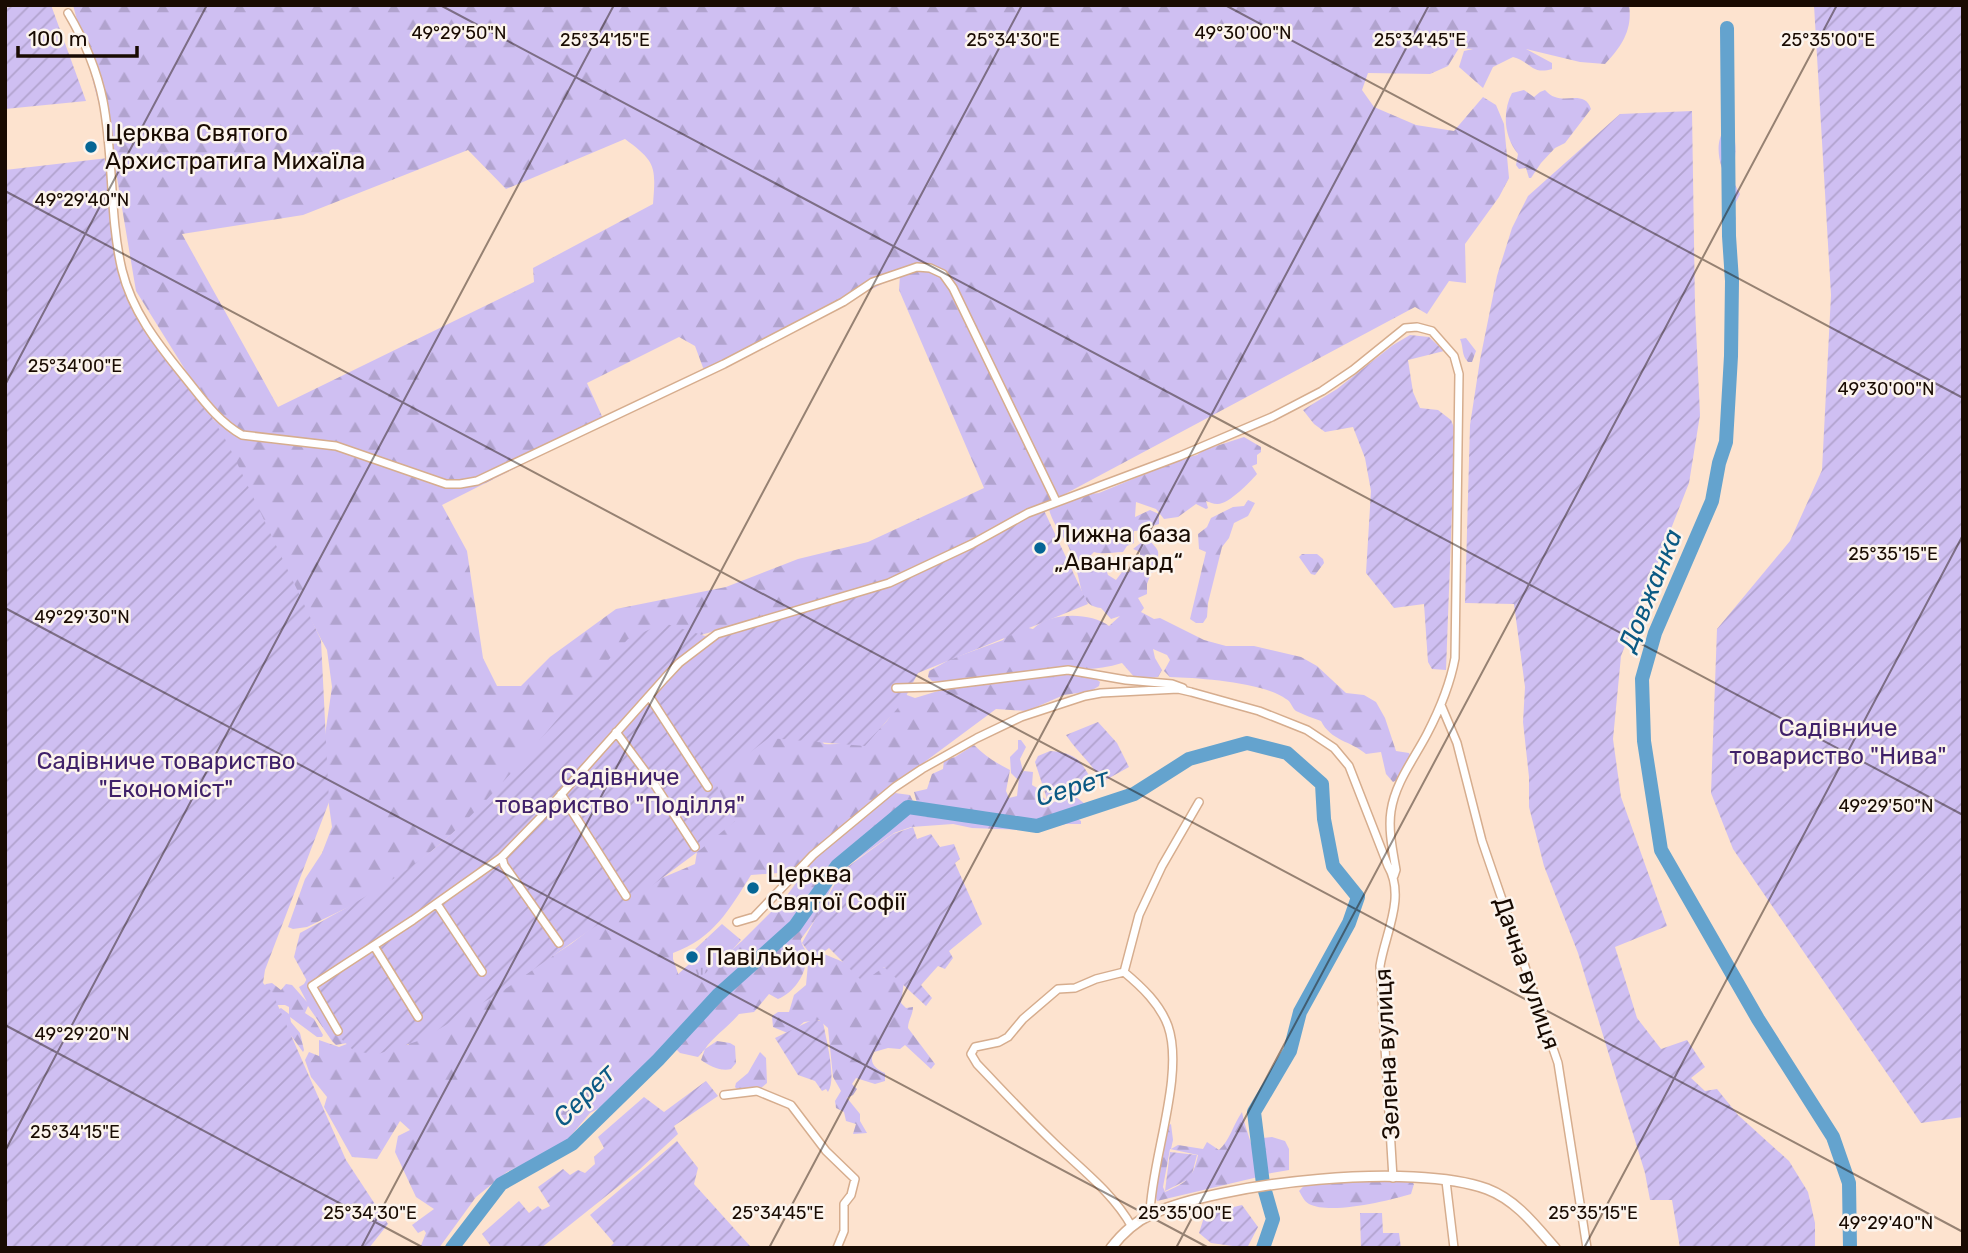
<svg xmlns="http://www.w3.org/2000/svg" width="1968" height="1253" font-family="Rubik,sans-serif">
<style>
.grass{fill:url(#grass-tufts)}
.forest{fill:url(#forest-firs);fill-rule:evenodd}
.garden{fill:url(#garden-furrows)}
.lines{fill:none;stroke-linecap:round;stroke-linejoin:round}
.river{stroke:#64a3ce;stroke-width:14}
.minor-casing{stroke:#d6ad8e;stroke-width:10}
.tertiary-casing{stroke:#d6ad8e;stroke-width:12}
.minor{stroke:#fff;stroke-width:7}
.tertiary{stroke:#fff;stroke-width:9}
.ticks{fill:none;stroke:#190b02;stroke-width:2;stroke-opacity:0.45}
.poi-dot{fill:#056695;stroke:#fcf4ed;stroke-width:2.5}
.labels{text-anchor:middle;stroke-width:5;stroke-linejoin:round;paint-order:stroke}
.poi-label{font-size:24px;fill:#190b02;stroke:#fcf4ed;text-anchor:start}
.park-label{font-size:24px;fill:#402169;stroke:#fcf4ed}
.street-label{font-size:24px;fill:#190b02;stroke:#fcf4ed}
.water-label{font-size:26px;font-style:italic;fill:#0b5a84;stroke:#fcf4ed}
.ticks-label{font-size:18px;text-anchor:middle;fill:#190b02;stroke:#fcf4ed;stroke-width:5;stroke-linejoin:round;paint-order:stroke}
</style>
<defs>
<pattern id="grass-tufts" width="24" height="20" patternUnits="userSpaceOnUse" patternTransform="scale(1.75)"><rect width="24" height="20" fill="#cfbff2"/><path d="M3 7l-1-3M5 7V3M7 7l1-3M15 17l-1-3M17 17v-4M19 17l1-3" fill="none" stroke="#b1a3ce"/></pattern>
<pattern id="forest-firs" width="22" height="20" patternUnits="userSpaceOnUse" patternTransform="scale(1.75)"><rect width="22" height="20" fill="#cfbff2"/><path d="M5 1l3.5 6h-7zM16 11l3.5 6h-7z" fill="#b1a3ce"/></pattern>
<pattern id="garden-furrows" width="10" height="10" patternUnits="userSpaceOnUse" patternTransform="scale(1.75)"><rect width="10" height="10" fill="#cfbff2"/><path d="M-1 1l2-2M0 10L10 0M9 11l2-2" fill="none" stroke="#b1a3ce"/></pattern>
</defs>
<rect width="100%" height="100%" fill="#fde3cf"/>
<path class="grass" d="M 722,924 L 741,940 L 697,989 L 692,990 L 680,985 L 676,976 L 697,957 L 692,952 Z"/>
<path class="forest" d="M 73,5 L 1629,5 C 1633,30 1621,47 1605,64 L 1580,62 L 1526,49 L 1552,63 L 1552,69 C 1532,75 1531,62 1513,57 L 1493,67 L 1483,88 L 1459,67 L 1464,51 L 1473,49 L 1459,48 L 1448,66 L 1430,74 L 1368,73 L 1362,90 L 1374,107 L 1416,125 L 1454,131 L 1483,97 L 1496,105 L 1504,124 L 1509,178 L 1499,197 L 1465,244 L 1466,283 L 1449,281 L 1427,314 L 1415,307 L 1050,502 L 1065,497 L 1099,493 L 1181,459 L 1197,455 L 1204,450 L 1244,437 L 1261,447 L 1261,452 L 1257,455 L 1257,464 L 1252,466 L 1257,474 C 1250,482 1228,505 1217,504 C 1213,504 1210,502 1206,501 L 1208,508 L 1206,509 L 1196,504 L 1178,517 L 1164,519 L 1156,509 L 1136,502 L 1135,517 L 1150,510 L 1159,514 L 1159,524 C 1150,526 1143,531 1134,531 L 1134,543 L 1127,546 L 1123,552 C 1112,552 1105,555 1094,552 L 1087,559 L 1078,562 C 1070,557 1072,552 1067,544 C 1060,531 1050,520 1048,504 L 1011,519 L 899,576 L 701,635 L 664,630 L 506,788 L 388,888 L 307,927 L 293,929 L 288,927 L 305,879 L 322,853 L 332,827 L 325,777 L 325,735 L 332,687 L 327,650 L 277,557 L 206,403 L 136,291 L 115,166 ZM 625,139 C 656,162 656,166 653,204 L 533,268 L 534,282 L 278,407 L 182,234 L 303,215 L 468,150 L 506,189 ZM 900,275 L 899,290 L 984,488 L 868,542 L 798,559 L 726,587 L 616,609 L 550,657 L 521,686 L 497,686 L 483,658 L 467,551 L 442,505 L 605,423 L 587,383 L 679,337 L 695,346 L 705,373 Z
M 1524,90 L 1534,97 L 1540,92 L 1545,90 C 1548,93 1551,96 1555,97 C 1568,102 1585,91 1591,109 L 1565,143 L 1555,148 L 1541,163 L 1531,178 L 1529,178 L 1526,168 L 1519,169 L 1516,165 L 1518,154 C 1504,137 1502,112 1512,93 Z
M 1726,128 C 1742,137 1733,162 1733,177 C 1733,183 1737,188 1740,194 L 1733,208 L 1736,219 L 1732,224 L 1728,220 L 1728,206 L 1722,197 L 1722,191 L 1729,182 C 1719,168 1713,141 1726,128 Z
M 1466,338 L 1476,351 L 1472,362 L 1468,362 C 1461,355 1464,348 1460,339 Z
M 1248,500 L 1255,503 L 1248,516 L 1234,523 L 1229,538 L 1222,547 L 1208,603 L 1207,617 L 1203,623 L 1196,623 L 1190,619 L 1206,552 L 1199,549 L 1198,534 L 1207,527 L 1211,518 L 1233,507 L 1244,506 Z
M 1147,538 C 1164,555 1157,550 1156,571 L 1151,573 L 1147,584 L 1147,594 L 1138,598 L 1144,608 L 1141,612 L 1154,619 L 1160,618 L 1204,640 L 1226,646 L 1254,646 L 1301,657 L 1317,666 L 1346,693 L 1364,695 L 1376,702 L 1385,718 L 1396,751 L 1409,753 L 1412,760 L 1405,776 L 1393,782 L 1386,774 L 1381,752 L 1366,754 C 1351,741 1331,741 1321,721 C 1313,718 1304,715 1296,711 C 1292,708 1291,701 1286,699 C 1263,682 1199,678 1170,677 L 1164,671 L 1170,660 L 1167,655 L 1153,649 L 1155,658 L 1162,670 L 1158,677 L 1136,679 L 1122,663 C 1109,667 1096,669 1083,669 C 1077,669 1072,666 1066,666 L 944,682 L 932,681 L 928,677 L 929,671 L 951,659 L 1003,640 L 1011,630 L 1020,626 L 1033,629 C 1050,612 1090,612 1109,626 L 1120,616 L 1111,619 L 1101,608 C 1081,606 1082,589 1077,572 L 1082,570 L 1086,562 C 1094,561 1098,568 1106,569 L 1108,575 L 1116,580 L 1122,572 L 1129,572 L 1131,567 L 1136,564 L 1145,567 L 1145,560 L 1140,557 L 1140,552 L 1133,549 Z
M 1302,554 L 1317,554 L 1323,559 L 1324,563 L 1315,575 L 1311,574 L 1299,557 Z
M 1061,671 L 1093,677 L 1100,682 L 1099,686 L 1091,691 L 1064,695 L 1027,711 L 996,709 L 864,807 L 792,872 L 751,875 C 729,910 714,938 673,953 L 673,959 L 682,985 L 691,986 L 742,941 L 785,898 L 820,850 L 895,793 L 910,795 L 913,801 L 898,807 L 890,820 L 832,862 L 773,946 L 757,953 L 725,988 C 743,977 758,961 774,948 C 776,946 778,942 780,939 C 789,932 797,926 805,916 L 804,906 L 840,862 L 897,816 L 908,813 L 931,812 L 979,819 L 1003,819 L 1039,824 L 1074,817 L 1081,821 L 1081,824 L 1066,824 L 1040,830 L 1028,830 L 972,828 L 953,824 L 911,827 L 894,833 L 850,864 L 836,878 L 817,917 L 801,939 C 801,946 806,948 806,954 C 808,972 795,992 778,999 L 769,994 L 754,1012 L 739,1014 C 729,1026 712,1038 705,1049 L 717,1041 L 730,1043 L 735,1046 L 736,1063 L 731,1069 C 722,1072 709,1066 701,1060 L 705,1049 L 698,1057 L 680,1053 L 675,1048 L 676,1038 L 686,1031 L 690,1025 L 698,1024 L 723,989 L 698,1007 L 616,1099 L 590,1113 L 563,1145 L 507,1172 L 476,1197 L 439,1248 L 420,1248 L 426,1233 L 424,1230 L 418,1233 L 412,1225 L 434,1209 L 416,1197 L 395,1152 L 398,1136 L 410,1130 L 400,1121 L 377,1159 L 352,1157 L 324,1107 L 327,1097 L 311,1077 L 305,1060 L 309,1052 L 319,1056 L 319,1040 L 339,1047 L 357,1040 L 388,1038 L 408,1045 L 432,1023 L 500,990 L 571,944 L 621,905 L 631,891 L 695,864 L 700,833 L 730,819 L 727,803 L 710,795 L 709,781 L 765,736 L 813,731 L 824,744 C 855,746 889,734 896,701 L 885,687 L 915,698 L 981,678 Z
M 1018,740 L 1021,740 L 1026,747 L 1020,759 L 1023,771 L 1020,775 L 1024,771 L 1033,772 L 1032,785 L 1039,789 C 1040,796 1045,800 1052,803 L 1071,793 L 1085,804 L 1084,808 C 1057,822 1034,822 1004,816 C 998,815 994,813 988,812 C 964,810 941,809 917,803 L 914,792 L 927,789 L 932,774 L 943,769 L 944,760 L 955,757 L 974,745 C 985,756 996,763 1010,770 L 1006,791 L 1009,798 L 1017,796 L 1019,778 L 1017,779 L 1011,773 L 1010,757 L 1018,749 Z
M 824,954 L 848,964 L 890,968 L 904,982 L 901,1003 L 906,1008 L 913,1007 C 913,1015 908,1020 908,1028 L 935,1064 L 931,1069 L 905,1045 L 900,1049 L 888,1048 L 874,1052 C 868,1063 876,1069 885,1073 L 885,1081 L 875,1084 L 856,1078 L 852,1084 L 857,1089 L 853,1095 L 847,1098 L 860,1114 L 860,1121 L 867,1133 L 853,1134 L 856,1124 L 846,1121 L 844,1112 L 836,1108 L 835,1101 L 841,1091 L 833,1077 L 828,1028 L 819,1020 L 804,1022 L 790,1034 L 773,1027 L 772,1016 L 778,1012 L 789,1012 L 794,995 L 806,985 L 808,964 Z
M 308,977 L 347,1043 L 336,1045 L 332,1041 L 308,1006 L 305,1013 L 314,1019 L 323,1035 L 322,1037 L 317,1037 L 290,1017 L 291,1022 L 300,1033 L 304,1050 L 303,1052 L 274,1012 L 281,1008 L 289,1014 L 289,1007 L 285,1005 L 277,1005 L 258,991 L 266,984 L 272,983 L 281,990 L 286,984 L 292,985 L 307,1002 L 299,987 L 304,984 Z
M 760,1052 L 766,1058 L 767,1083 L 761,1088 L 737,1089 L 735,1087 L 736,1083 L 748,1073 Z
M 1242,1112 C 1246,1134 1258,1155 1258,1177 L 1157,1201 L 1155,1195 L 1166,1127 L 1171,1124 L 1173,1140 L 1171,1149 L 1178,1145 L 1203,1149 L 1207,1142 L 1219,1150 C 1230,1140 1233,1125 1242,1112 ZM 1170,1149 L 1198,1155 C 1193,1179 1187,1182 1165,1192 L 1163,1187 Z
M 1272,1137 L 1285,1141 L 1289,1149 L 1289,1170 L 1266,1174 L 1262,1158 L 1263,1138 Z
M 1314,1175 L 1405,1176 L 1414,1184 L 1411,1194 C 1388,1201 1330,1215 1309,1204 C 1304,1201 1302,1196 1299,1191 Z"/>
<path class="garden" d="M 22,5 L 51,5 L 86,101 L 5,109 L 5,8 Z
M 1814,5 L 1963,5 L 1963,1117 L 1921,1123 L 1733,849 L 1711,793 L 1717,629 L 1790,541 L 1822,470 L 1831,295 Z
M 1692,111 L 1695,307 L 1700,415 L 1689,483 L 1621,656 L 1613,739 L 1621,797 L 1667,926 L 1615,947 L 1637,1018 L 1661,1049 L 1687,1040 L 1705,1067 L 1691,1078 L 1705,1091 L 1717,1089 L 1738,1115 L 1789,1161 L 1808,1192 L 1815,1223 L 1815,1248 L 1680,1248 L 1672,1200 L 1650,1200 L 1645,1173 L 1578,953 L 1544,866 L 1529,807 L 1529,777 L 1523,722 L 1525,687 L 1514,604 L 1465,603 L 1470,425 L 1480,360 L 1497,276 L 1512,228 L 1528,196 L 1620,114 Z
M 108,158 L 126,288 L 151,332 L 197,392 L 228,444 L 321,640 L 329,802 L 265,970 L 263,983 L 272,992 L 346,1160 L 388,1224 L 369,1248 L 5,1248 L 5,170 Z
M 1410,335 L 1429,337 L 1444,351 L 1408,360 L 1413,392 L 1420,408 L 1438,410 L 1451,420 L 1455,430 L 1446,670 L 1432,669 L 1428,662 L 1424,604 L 1394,608 L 1366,573 L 1371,491 L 1365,458 L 1353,427 L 1325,432 L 1314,424 L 1303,410 L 1337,389 L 1393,345 Z
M 1041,504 L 1088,604 L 918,673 L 903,702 L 865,746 L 769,738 L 714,780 L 735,821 L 700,850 L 623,907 L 504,990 L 421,1040 L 375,1055 L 353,1050 L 336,1034 L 294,957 L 300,933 C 357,903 413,871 460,826 C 521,769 570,699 628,639 L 664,623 L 705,636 L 784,613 L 935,563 Z
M 1098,722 L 1117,743 L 1129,767 L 1102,782 C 1093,764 1077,752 1066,735 Z
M 1050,751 C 1078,753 1082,762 1094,785 L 1047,799 L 1035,762 L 1038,756 Z
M 913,827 L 917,839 L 931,834 L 940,847 L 954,844 L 960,859 L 955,863 L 982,924 L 949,951 L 953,958 L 945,969 L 938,966 L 921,985 L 932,998 L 926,1006 L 884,967 L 863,982 L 829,948 L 814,959 L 802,943 L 842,871 L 893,834 Z
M 814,1019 L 823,1022 C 826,1039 837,1079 828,1092 L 826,1089 L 822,1091 L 815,1081 L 798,1075 L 775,1038 Z
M 706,1081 L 718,1096 L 674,1126 L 678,1134 L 640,1169 L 541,1248 L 492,1248 L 482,1234 L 519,1201 L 529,1213 L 538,1206 L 542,1210 L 550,1206 L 538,1187 L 563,1169 L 570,1175 L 578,1170 L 585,1173 L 595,1164 L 594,1157 L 604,1148 L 598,1137 L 644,1097 L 664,1112 Z
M 677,1141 L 698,1168 L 694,1184 L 750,1246 L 748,1248 L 609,1248 L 614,1243 L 590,1215 Z
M 1170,1152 L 1197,1155 L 1191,1178 L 1165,1191 Z
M 1242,1205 L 1258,1227 L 1247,1248 L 1211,1243 L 1199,1233 L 1205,1214 Z
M 1360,1213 L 1382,1213 L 1383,1233 L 1399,1233 L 1401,1248 L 1361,1248 Z"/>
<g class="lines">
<path class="river" d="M 1727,28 L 1729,236 L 1732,281 L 1731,356 L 1726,442 L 1719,463 L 1712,501 L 1655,633 L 1642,679 L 1644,741 L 1661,850 L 1758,1019 L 1833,1137 L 1849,1183 L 1850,1248
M 452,1248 L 501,1184 L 572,1144 L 658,1060 L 718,995 L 795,926 L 837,866 L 908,807 L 1037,826 L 1134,794 L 1189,759 L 1247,743 L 1287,753 L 1322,784 L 1324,819 L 1333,866 L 1358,897 L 1349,923 L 1300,1012 L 1290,1051 L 1254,1112 L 1263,1184 L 1273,1219 L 1263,1248"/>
<g class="minor-casing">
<path id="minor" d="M 68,13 C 84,40 97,71 103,101 C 114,157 109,215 122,270 C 132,311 157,343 183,375 C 201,397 217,421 242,435 L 336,446 L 446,484 L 460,484 L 477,481 L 724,364 L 843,302 L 873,282 L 917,267 L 930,268 L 943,274 L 953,288 L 1056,501
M 896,688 L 931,687 L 1068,670 L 1126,680 L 1172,684 L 1183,688
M 649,696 L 708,787
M 1441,705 L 1457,743 L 1482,841 L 1558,1063 L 1587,1248
M 616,732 L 653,782 L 695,847
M 561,794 L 626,896
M 502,857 L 504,865 L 559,943
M 437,904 L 482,972
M 737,922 L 754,917 L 813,855 L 895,787 L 922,769 L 977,738 L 1021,717 L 1085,696 L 1101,693 L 1178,689 L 1191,692 L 1259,711 L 1307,730 L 1334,748 L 1349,766 L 1388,866 C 1406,897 1385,934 1380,966 L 1393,1178
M 374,946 L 418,1017
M 1124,972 L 1139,915 L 1162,866 L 1199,802
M 338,1031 L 312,986 L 413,920 L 502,857 L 541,817 L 665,678 L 679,663 L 717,634 L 889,583 L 972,544 L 1028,513 L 1180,456 L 1272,417 L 1322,391 L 1353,370 L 1405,328 L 1417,327 L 1432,331 L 1454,356 L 1459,374 L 1455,658 C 1450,685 1440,709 1427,734 C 1414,759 1395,783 1391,811 C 1388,830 1393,852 1396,870 L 1394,876
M 724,1095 L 757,1091 L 791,1105 L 826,1151 L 855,1179 L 851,1195 L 844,1204 L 844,1231 L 837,1248
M 1446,1181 L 1454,1248
M 1132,1227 C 1112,1191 1078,1167 1050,1139 C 1025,1115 1001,1089 977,1064 L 971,1054 L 975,1047 L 999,1042 L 1008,1037 L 1023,1019 L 1058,989 L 1075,988 L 1096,979 L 1124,972 C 1142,987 1160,1004 1168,1026 C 1185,1075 1151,1161 1150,1214"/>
</g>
<g class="tertiary-casing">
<path id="tertiary" d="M 1111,1248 C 1121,1235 1136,1221 1152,1214 C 1223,1182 1413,1162 1487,1189 C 1516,1200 1535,1225 1555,1248"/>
</g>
<use href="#minor" class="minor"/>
<use href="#tertiary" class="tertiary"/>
</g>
<path class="ticks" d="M 440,5 L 1963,815M 1225,5 L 1963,398M 5,191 L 1963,1232M 5,385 L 207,5M 5,608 L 1209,1248M 5,1025 L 424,1248M 5,1151 L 614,5M 361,1248 L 1022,5M 769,1248 L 1429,5M 1176,1248 L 1837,5M 1584,1248 L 1963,535"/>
<g class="poi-dot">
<circle cx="91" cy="147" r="7"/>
<circle cx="1040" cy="548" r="7"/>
<circle cx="753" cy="888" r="7"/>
<circle cx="692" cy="957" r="7"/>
</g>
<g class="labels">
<g class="poi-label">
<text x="105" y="141">Церква Святого<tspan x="105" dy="28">Архистратига Михаїла</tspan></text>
<text x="1054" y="542">Лижна база<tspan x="1054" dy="28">„Авангард“</tspan></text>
<text x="767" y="882">Церква<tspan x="767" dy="28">Святої Софії</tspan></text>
<text x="706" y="965">Павільйон</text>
</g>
<g class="park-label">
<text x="1838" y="736">Садівниче<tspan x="1838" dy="28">товариство "Нива"</tspan></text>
<text x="166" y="769">Садівниче товариство<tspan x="166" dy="28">"Економіст"</tspan></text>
<text x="620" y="785">Садівниче<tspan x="620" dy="28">товариство "Поділля"</tspan></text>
</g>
<g class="street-label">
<text transform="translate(1527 973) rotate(71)" y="8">Дачна вулиця</text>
<text transform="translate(1387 1054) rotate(-93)" y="8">Зелена вулиця</text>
</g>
<g class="water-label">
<text transform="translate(1650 590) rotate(-68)" y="9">Довжанка</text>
<text transform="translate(1072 787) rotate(-17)" y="9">Серет</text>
<text transform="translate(584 1095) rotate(-45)" y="9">Серет</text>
</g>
</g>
<g class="ticks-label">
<text x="459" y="39">49°29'50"N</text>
<text x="1243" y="39">49°30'00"N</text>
<text x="605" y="46">25°34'15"E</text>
<text x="1013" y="46">25°34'30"E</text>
<text x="1420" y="46">25°34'45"E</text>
<text x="1828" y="46">25°35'00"E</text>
<text x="82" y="206">49°29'40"N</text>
<text x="75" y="372">25°34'00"E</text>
<text x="1886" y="395">49°30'00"N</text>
<text x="1893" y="560">25°35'15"E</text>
<text x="82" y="623">49°29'30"N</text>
<text x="1886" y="812">49°29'50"N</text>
<text x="82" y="1040">49°29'20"N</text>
<text x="75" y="1138">25°34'15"E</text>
<text x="370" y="1219">25°34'30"E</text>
<text x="778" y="1219">25°34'45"E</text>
<text x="1185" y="1219">25°35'00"E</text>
<text x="1593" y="1219">25°35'15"E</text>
<text x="1886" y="1229">49°29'40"N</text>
</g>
<rect width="1968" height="1253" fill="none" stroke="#190b02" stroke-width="14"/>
<path d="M18 46v10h119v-10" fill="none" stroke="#190b02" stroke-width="3.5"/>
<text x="28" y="46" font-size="21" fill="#190b02" stroke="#fcf4ed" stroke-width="5" paint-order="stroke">100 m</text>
</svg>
